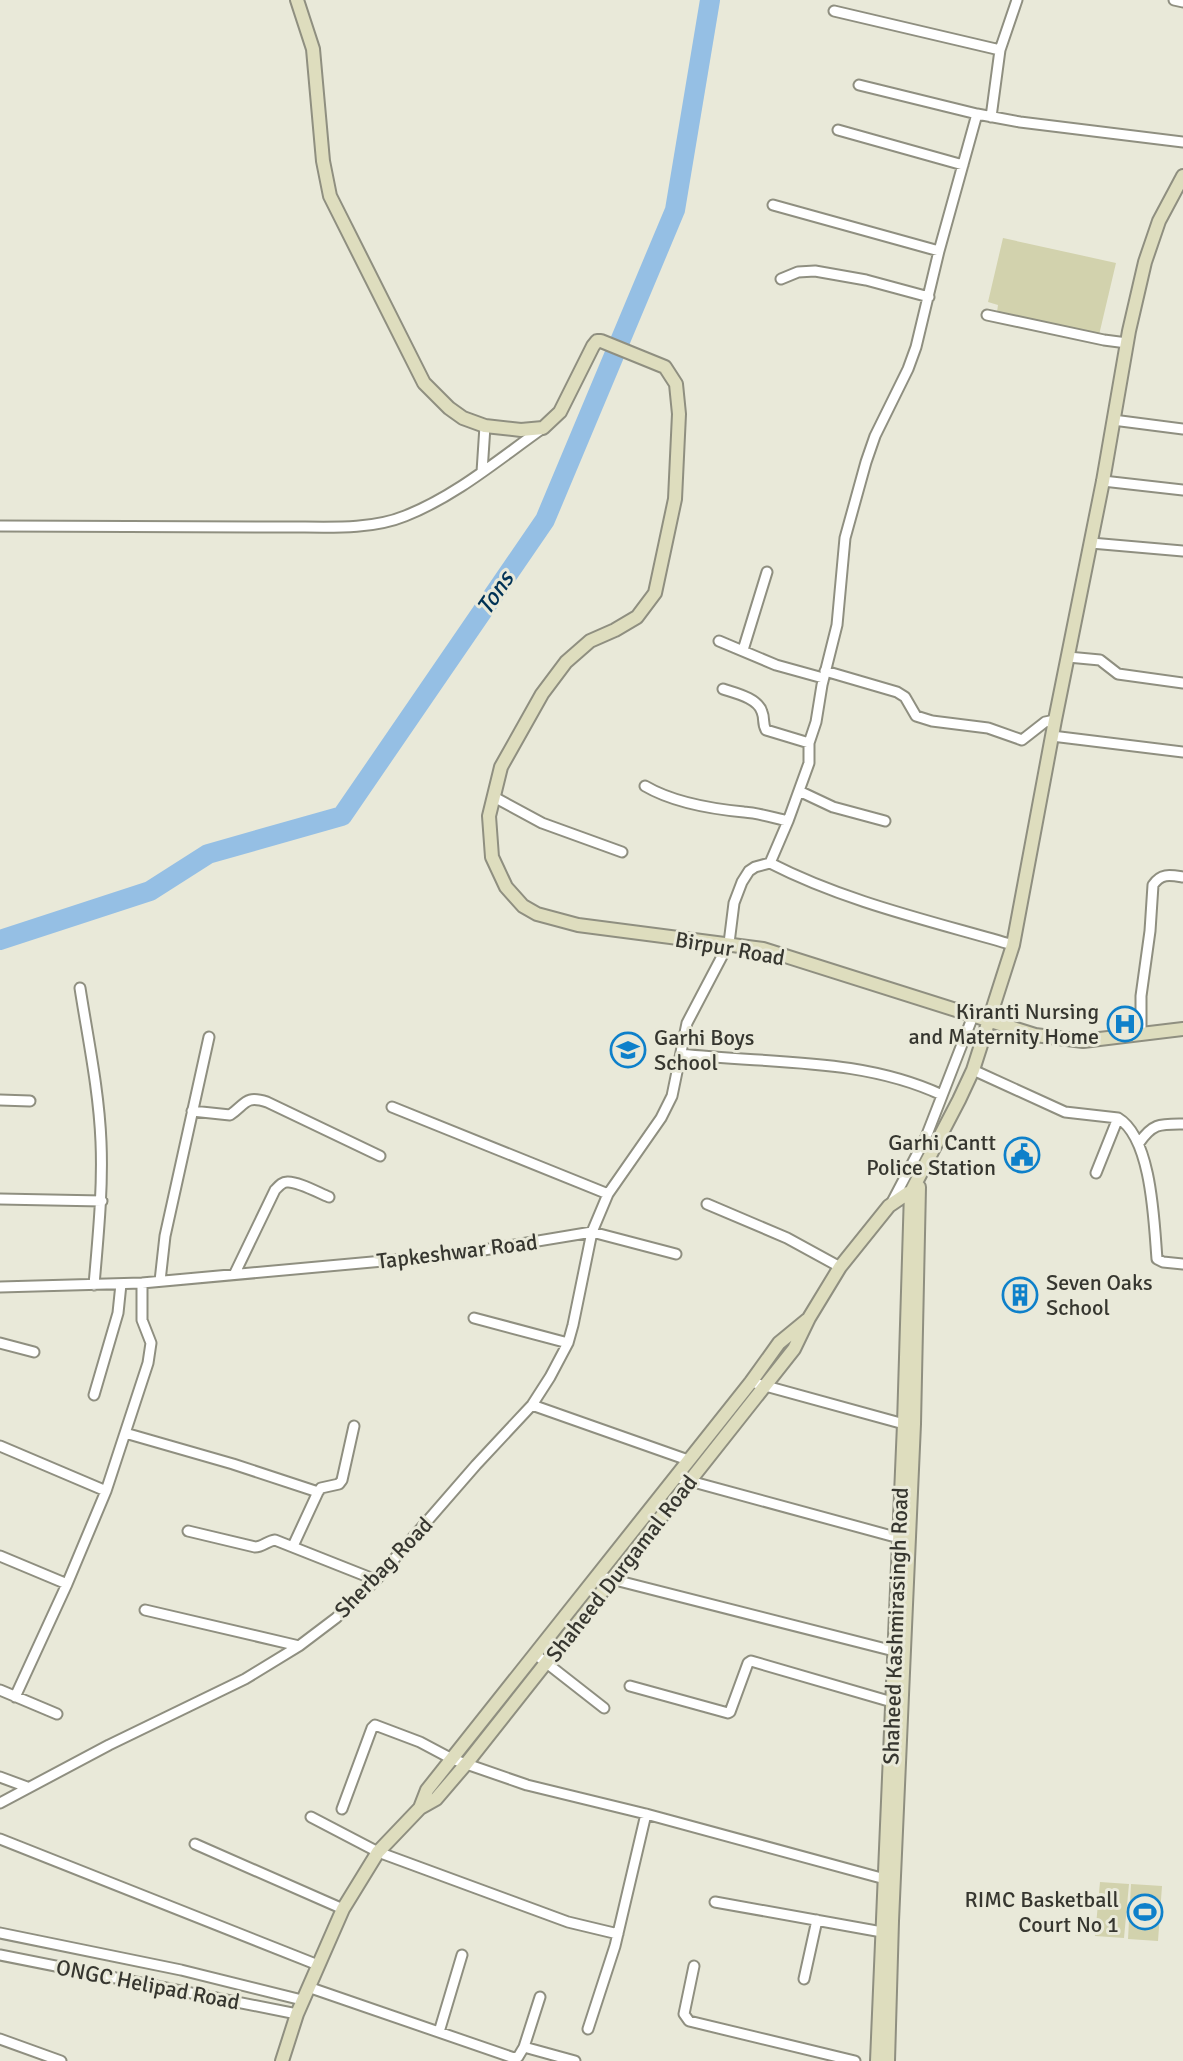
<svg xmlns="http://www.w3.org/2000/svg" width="1183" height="2061" font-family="Signika,sans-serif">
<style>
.green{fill:#d2d2ad}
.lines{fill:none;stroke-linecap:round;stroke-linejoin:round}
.river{stroke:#95bfe4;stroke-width:20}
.street-casing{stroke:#8f8f80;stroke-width:13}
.secondary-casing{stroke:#8f8f80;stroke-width:16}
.street{stroke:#fff;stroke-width:9}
.secondary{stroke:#deddbe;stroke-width:12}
.labels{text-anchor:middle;stroke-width:6;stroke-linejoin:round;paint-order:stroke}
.street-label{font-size:22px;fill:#36362f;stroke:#e9e9d9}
.poi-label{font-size:22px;fill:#36362f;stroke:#e9e9d9;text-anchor:end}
.water-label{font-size:24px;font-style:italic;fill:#003255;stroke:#e9e9d9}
</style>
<rect width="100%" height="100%" fill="#e9e9d9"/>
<path class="green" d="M 1003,238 L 1116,263 L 1099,335 L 997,312 L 998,305 L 988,302 Z
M 1100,1882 L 1129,1884 L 1124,1938 L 1095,1936 Z
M 1131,1884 L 1162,1886 L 1158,1941 L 1128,1939 Z"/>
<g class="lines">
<path class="river" d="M 0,940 L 150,891 L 208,854 L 342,816 L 545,520 L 675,210 L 710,0"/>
<g class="street-casing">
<path id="street" d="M 1174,0 L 1183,2
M 834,11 L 1000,50
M 859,85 L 977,114 L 1020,122 L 1183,142
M 991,117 L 1000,50 L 1017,0
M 838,130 L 963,165
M 773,205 L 939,251
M 781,279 L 798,272 L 815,271 L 866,280 L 929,297
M 987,315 L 1104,340 L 1127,343
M 1113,420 L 1183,429
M 482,472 L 485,426
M 1103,481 L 1183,490
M 0,526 C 91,527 182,527 273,527 C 316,526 366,532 405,516 C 456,496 499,459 543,428
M 1091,543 L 1183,551
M 719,641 L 776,665 L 823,678
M 743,650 L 767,572
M 1068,657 L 1100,660 L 1118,674 L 1183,683
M 825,671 L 897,692 L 905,697 L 916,716 L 932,721 L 988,728 L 1022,740 L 1045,722 L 1055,720
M 723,689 C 735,693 758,698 762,712 C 765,719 762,723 766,730 L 809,743
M 1052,736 L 1183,752
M 645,786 C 674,803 712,809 744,812 C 759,813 774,818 788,821
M 799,791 L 833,807 L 885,821
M 494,797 L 542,823 L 622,852
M 770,863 C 846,902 931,921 1013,945
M 80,988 C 88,1039 99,1091 101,1142 C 103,1190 98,1237 94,1285
M 1141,1034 L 1141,996 L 1150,931 L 1153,885 C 1161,873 1170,875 1183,877
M 681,1054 C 769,1064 861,1057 942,1095
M 973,1070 L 1065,1112 L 1118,1118 C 1152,1138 1154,1223 1157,1259 L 1163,1262 L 1183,1264
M 0,1100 L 30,1101
M 392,1107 L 608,1194
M 192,1111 L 230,1115 C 246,1104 245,1095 267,1102 L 380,1156
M 1139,1143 C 1153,1123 1160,1124 1183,1124
M 1096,1173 L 1118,1118
M 0,1199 L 102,1201
M 707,1204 L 787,1238 L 840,1267
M 891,1204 L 926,1137 L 973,1016
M 235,1273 L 275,1190 C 279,1186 282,1182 287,1182 C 297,1181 319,1193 329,1197
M 160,1281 L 165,1236 L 209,1037
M 0,1287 L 142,1283 L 460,1254 L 592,1232 L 676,1254
M 474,1318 L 568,1343
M 0,1343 L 34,1352
M 751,1382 L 904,1424
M 94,1395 L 118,1313 L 121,1284
M 532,1405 L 688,1460
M 125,1433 L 233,1464 L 318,1492 L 321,1488 L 339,1484 L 342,1480 L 354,1426
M 0,1446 L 106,1491
M 675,1477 L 899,1538
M 188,1531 L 255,1547 C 263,1547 267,1541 275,1540 L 376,1580
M 293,1546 L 318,1492
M 0,1556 L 67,1584
M 607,1578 L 894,1651
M 145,1610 L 299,1646
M 535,1654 L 604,1708
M 630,1686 L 728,1713 L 730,1712 L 748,1663 L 751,1661 L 892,1702
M 0,1690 L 57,1714
M 15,1697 L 67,1584 L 106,1491 L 148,1363 L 151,1343 L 142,1320 L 142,1283
M 0,1777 L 27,1787
M 0,1803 L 109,1745 L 245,1679 L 299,1646 L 336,1618 L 376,1580 L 476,1465 L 532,1405 L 550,1377 L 568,1343 L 573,1325 L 592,1232 L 608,1194 L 661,1118 L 672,1096 L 687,1023 L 729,943 L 734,903 L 742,882 L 749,871 L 755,867 L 770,863 L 788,821 L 809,763 L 809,743 L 816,722 L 822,685 L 837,625 L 845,538 L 866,462 L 875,436 L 908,369 L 916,347 L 939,251 L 977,114
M 342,1809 L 372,1728 L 375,1725 L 420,1742 L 452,1759 L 527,1785 L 646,1814 L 885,1879
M 311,1817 L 378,1852 L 568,1922 L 618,1934
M 0,1839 L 318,1965
M 195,1844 L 343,1909
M 715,1902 L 882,1932
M 0,1933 L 181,1970 L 302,2000
M 0,1955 L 297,2014
M 694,1966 L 684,2014 L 689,2021 L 855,2061
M 804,1979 L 817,1920
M 308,1987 L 514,2058 L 518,2057 L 524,2047 L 540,1997
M 588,2029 L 615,1946 L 646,1814
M 439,2032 L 462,1955
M 0,2039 L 61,2061
M 524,2047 L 575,2061"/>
</g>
<g class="secondary-casing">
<path id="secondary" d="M 297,0 L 313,49 L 323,161 L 330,196 L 424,383 L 449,408 L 463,418 L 485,426 L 521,430 L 543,428 L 560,412 L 593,346 L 597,341 L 601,341 L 665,367 L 676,384 L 679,414 L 675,499 L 655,593 L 637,617 L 615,630 L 590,641 L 566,662 L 542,694 L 501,767 L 489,816 L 492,857 L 506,887 L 523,906 L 537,914 L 578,925 L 763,949 L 1035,1035 L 1083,1041 L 1183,1029
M 420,1808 L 427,1790 L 751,1382 L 779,1343 L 807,1320
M 282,2061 L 297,2014 L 343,1909 L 378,1852 L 420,1808 L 436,1799 L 466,1764 L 794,1349 L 809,1318 L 840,1267 L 889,1206 L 908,1193 L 917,1192
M 877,2061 L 904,1424 L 911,1192 L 959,1100 L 973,1070 L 1013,945 L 1055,720 L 1103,481 L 1129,331 L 1145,262 L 1159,221 L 1183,176
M 888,2061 L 892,1921 L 914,1424 L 919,1187"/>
</g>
<use href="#street" class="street"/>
<use href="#secondary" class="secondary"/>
</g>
<defs>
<g id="hospital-ring" transform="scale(1.8)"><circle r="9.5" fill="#e9e9d9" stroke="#0e80ca" stroke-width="1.5"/><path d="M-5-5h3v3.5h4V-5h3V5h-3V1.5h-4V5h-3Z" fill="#0e80ca"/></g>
<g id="school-ring" transform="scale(1.8)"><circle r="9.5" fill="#e9e9d9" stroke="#0e80ca" stroke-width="1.5"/><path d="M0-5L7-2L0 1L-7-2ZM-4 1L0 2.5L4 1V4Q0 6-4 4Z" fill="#0e80ca"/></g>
<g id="civic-ring" transform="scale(1.8)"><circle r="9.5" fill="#e9e9d9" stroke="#0e80ca" stroke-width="1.5"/><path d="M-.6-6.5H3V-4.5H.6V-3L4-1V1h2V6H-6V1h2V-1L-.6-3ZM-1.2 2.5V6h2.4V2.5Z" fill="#0e80ca"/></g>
<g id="building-ring" transform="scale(1.8)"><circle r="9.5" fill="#e9e9d9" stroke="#0e80ca" stroke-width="1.5"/><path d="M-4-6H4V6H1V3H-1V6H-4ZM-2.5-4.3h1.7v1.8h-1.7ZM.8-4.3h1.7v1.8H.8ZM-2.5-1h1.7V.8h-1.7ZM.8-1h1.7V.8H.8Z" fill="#0e80ca"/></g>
<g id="stadium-ring" transform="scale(1.8)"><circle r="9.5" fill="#e9e9d9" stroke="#0e80ca" stroke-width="1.5"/><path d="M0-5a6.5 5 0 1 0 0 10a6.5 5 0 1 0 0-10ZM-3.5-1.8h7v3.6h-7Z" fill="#0e80ca"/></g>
</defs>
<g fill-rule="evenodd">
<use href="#hospital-ring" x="1125" y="1024"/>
<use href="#school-ring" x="628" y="1050"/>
<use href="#civic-ring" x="1022" y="1155"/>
<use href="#building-ring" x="1020" y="1295"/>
<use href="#stadium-ring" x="1145" y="1912"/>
</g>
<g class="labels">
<g class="street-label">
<text transform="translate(730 948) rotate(10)" y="8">Birpur Road</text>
<text transform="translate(457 1251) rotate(-7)" y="8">Tapkeshwar Road</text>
<text transform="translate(383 1567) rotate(-46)" y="8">Sherbag Road</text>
<text transform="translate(621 1568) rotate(-52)" y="8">Shaheed Durgamal Road</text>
<text transform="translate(895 1626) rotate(-88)" y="8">Shaheed Kashmirasingh Road</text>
<text transform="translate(148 1984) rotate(11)" y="8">ONGC Helipad Road</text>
</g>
<g class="poi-label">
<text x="1099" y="1019">Kiranti Nursing<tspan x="1099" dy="25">and Maternity Home</tspan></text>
<text x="654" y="1045" text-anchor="start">Garhi Boys<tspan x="654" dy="25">School</tspan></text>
<text x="996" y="1150">Garhi Cantt<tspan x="996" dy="25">Police Station</tspan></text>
<text x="1046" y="1290" text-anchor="start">Seven Oaks<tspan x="1046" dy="25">School</tspan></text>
<text x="1119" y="1907">RIMC Basketball<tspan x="1119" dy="25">Court No 1</tspan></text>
</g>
<g class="water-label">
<text transform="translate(495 593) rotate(-56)" y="8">Tons</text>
</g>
</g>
</svg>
